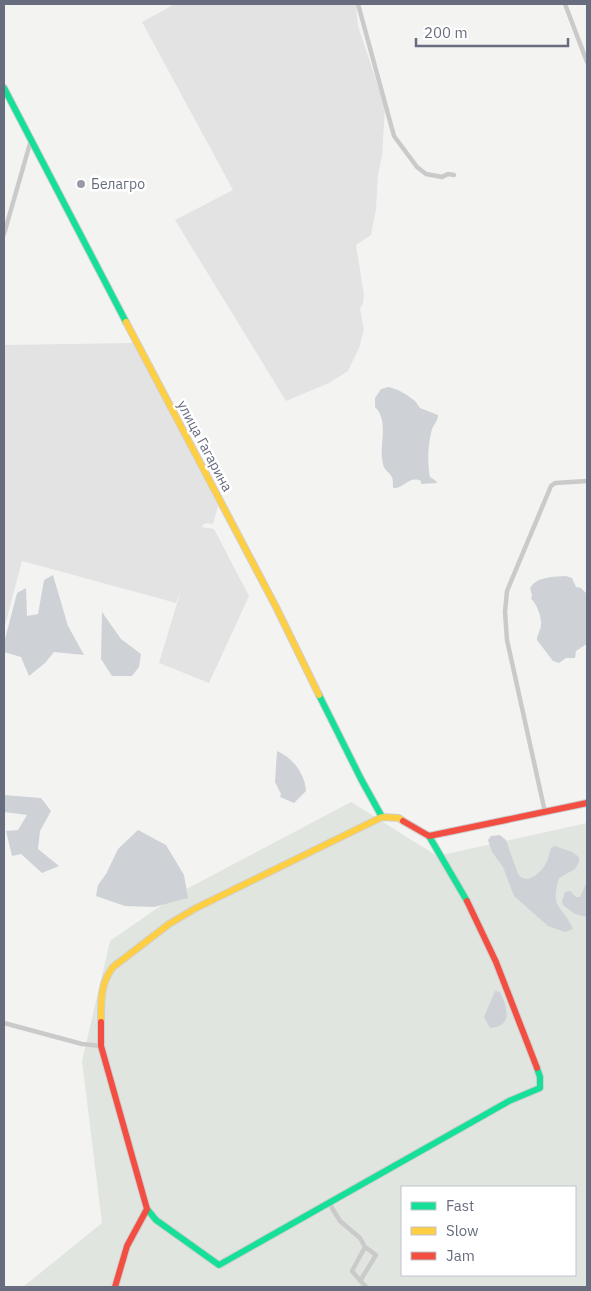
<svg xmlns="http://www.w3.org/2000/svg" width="591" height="1291" font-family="'IBM Plex Sans',sans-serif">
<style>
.built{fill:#e3e3e4}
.green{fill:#e0e5e0;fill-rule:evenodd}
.water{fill:#ced1d5}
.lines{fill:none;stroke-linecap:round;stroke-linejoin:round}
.fast-casing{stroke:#cfcfd0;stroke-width:8}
.slow-casing{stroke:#cfcfd0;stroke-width:8}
.jam-casing{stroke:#cfcfd0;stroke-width:8}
.street{stroke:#cacacb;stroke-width:4.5}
.fast{stroke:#16e098;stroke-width:6}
.slow{stroke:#ffcf43;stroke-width:6}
.jam{stroke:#f24e42;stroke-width:6}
.poi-dot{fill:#989ba7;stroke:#fff;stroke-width:2}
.labels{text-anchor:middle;stroke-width:5;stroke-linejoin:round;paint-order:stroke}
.poi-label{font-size:14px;fill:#676c7f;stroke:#fff;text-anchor:start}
.street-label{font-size:14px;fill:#676c7f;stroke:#fff}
</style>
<rect width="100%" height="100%" fill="#f3f3f2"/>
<path class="built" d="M 175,4 L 356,4 L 358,26 L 385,107 L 382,156 L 378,175 L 376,209 L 371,235 L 356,245 L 364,295 L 363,303 L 360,309 L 364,330 L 359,348 L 348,371 L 329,383 L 286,401 L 175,220 L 233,190 L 142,22 Z
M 133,343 L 218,506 L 213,524 L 206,523 L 201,527 L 214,529 L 249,596 L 209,683 L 159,663 L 181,590 L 176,603 L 22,561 L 4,629 L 4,345 Z"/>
<path class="green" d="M 351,802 L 437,856 L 587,823 L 587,1287 L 23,1287 L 102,1223 L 82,1061 L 110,941 L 179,893 ZM 402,1187 L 575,1187 L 575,1275 L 402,1275 Z"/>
<path class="water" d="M 389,387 L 398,390 L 407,395 L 415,401 L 420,408 L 438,415 C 438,421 434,424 432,429 C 428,444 427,462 430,477 L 436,481 L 437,483 L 421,484 L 421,481 C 409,475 404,489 393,488 C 393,486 393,479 392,477 C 389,472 384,470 383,464 C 378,446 390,422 375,407 L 375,398 L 381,389 Z
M 53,575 L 68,626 L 84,655 L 54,652 L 45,663 L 29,676 L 21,657 L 4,652 L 4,643 L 17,593 L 26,588 L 27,616 L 38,614 L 44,580 Z
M 566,576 L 572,578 L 576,587 L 581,588 L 587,594 L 587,645 L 585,645 L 576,651 L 575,658 L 566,658 L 559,663 L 553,661 L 537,640 C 537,634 541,630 541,624 C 542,618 536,602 531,599 L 532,595 L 530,588 C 537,576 554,577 566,576 Z
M 102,612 L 121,639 L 141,654 L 139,667 L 132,676 L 112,676 L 101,659 Z
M 277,751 C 293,758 305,774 306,791 L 294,803 L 280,797 L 281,794 L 275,782 Z
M 4,795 L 41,798 L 51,811 L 40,831 L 38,849 L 59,866 L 42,873 L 21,854 L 12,856 L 6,831 L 18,830 L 27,815 L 4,812 Z
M 138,830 L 166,845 L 184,875 L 188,898 L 154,907 L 125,906 L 96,896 L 98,885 L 106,874 L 118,849 Z
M 500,835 L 506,840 L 518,874 C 527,887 543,871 547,861 C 549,857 549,853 551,848 L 555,846 L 572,852 L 579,857 L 579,862 L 575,869 L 559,878 C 550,910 561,903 573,929 L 565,932 L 548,926 L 514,896 L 503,867 L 492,852 L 488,840 L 491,836 Z
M 587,882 L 587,917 L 575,914 L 563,905 L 562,901 L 565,892 L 570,891 L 576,897 L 580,897 Z
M 495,991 L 500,992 C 507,1005 514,1027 490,1028 L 484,1017 Z"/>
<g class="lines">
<g class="fast-casing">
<path id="fast" d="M 4,88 L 126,322
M 319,695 L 361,779 L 382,817
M 429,836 L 467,901
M 147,1209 L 156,1220 L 219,1265 L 509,1101 L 540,1088 L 540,1077 L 537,1068"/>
</g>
<g class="slow-casing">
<path id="slow" d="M 126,322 L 276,607 L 319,695
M 101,1022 C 101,1001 100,984 113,967 L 169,924 L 196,908 L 382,817 L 399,818 L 403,821"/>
</g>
<g class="jam-casing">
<path id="jam" d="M 403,821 L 429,836 L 587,803
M 467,901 L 496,962 L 537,1068
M 101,1022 L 101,1046 L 147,1209 L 127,1246 L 115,1287"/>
</g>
<path class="street" d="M 358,4 L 394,136 L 417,167 L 426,174 L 442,177 L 448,174 L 454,175
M 565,4 L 587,62
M 4,234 L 31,140
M 545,812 L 507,640 L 505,612 L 507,591 L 551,486 L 555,483 L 587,481
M 4,1023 L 82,1044 L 101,1046
M 329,1203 L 340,1221 L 360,1238 L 365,1247 L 352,1271 L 366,1287
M 360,1281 L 376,1255 L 365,1247"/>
<use href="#fast" class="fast"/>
<use href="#slow" class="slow"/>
<use href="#jam" class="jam"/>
</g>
<circle class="poi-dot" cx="81" cy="184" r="5"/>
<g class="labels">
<g class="poi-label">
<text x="91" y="189">Белагро</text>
</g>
<g class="street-label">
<text transform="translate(205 446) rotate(62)" y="5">улица Гагарина</text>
</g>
</g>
<rect width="591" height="1291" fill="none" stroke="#676c7f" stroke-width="10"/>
<rect x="401" y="1186" width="175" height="90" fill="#ffffff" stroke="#c2c4cc"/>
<rect x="411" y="1202" width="25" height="8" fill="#16e098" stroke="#c2c4cc"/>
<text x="446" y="1211" font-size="15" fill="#676c7f">Fast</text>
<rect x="411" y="1227" width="25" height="8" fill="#ffcf43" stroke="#c2c4cc"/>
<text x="446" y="1236" font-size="15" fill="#676c7f">Slow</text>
<rect x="411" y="1252" width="25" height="8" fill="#f24e42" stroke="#c2c4cc"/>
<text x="446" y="1261" font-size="15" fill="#676c7f">Jam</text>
<path d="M416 38v8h152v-8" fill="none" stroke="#676c7f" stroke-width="2.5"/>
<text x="424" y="38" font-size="15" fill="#676c7f" stroke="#ffffff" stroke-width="4" paint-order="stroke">200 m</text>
</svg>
